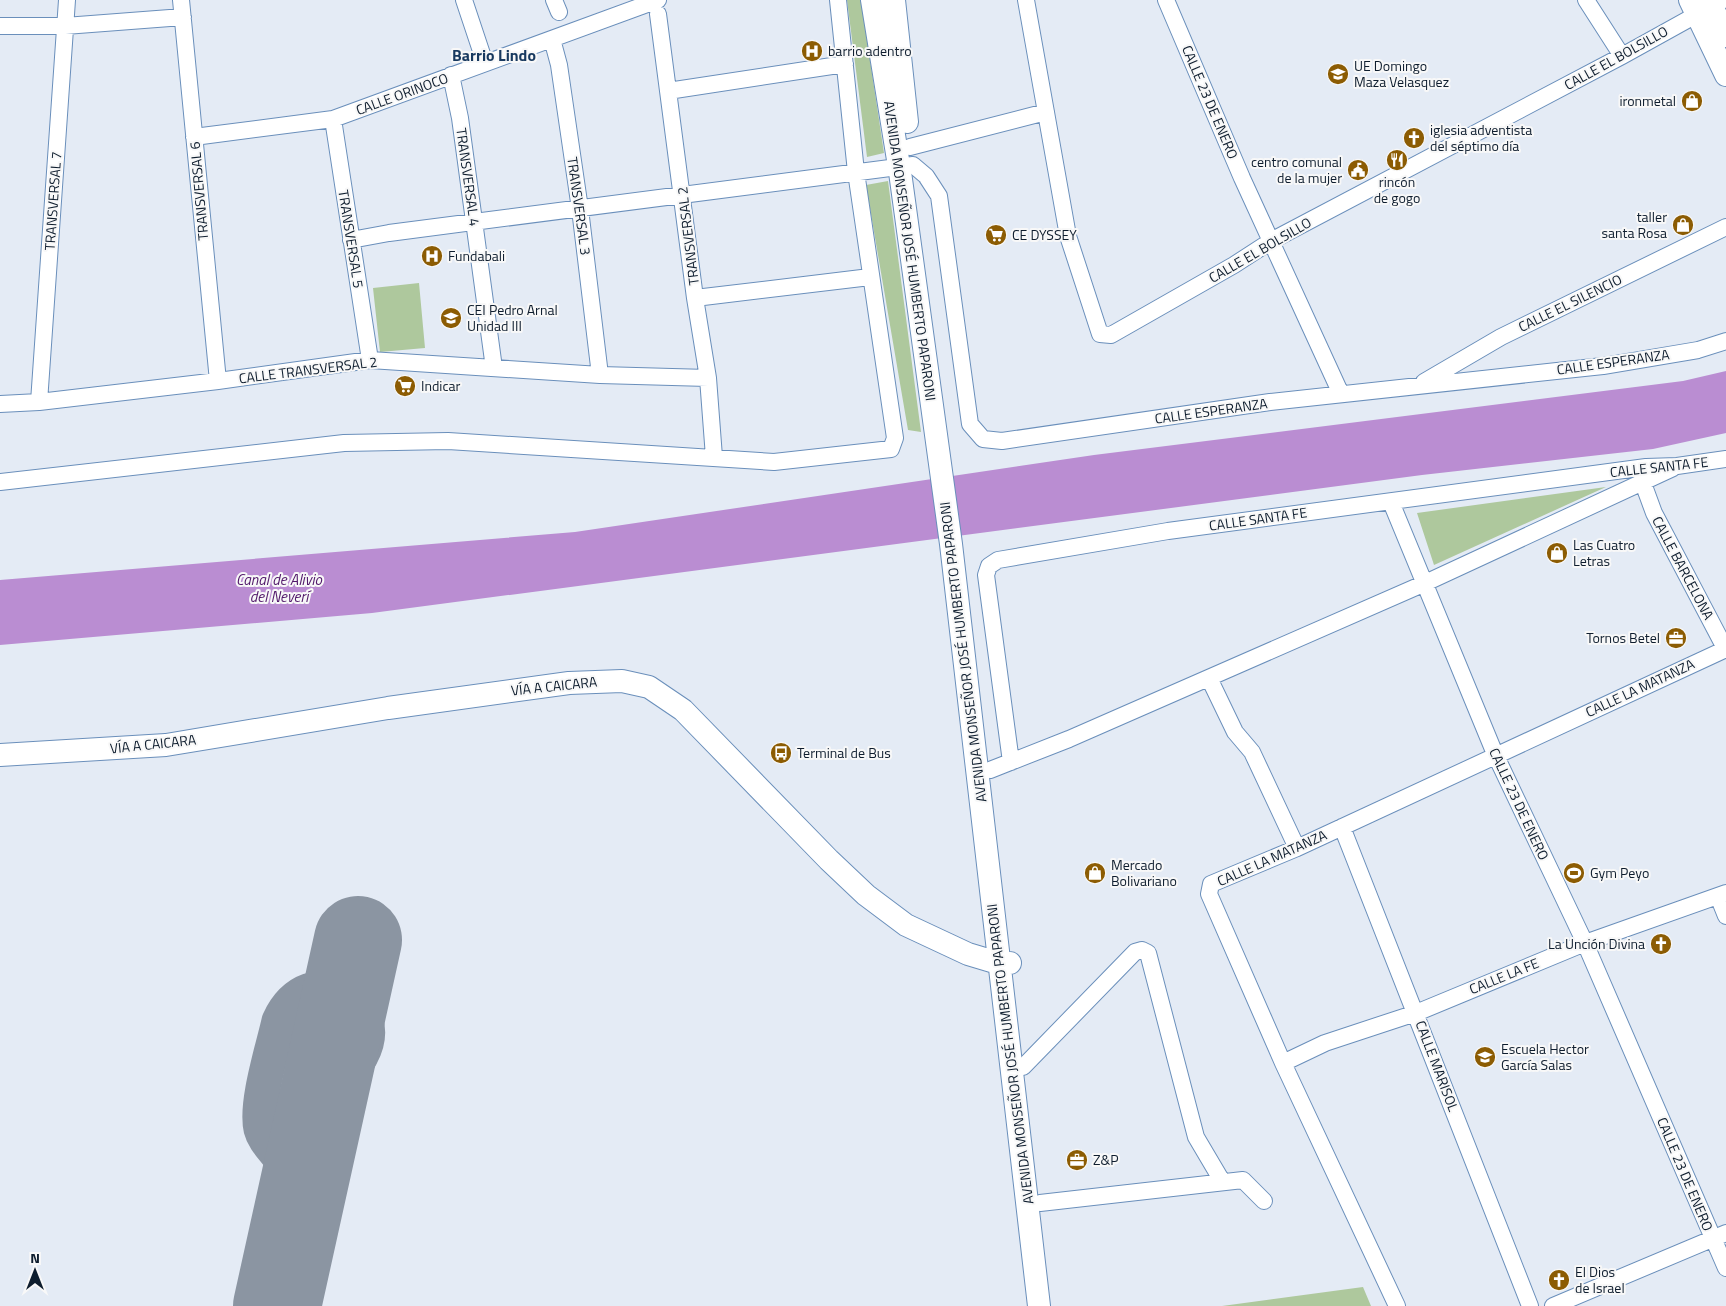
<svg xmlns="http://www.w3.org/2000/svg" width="1726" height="1306" font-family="'Titillium Web',sans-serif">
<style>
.green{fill:#aec89d}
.water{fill:#ba8dd2}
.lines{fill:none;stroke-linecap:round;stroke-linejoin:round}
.taxiway{stroke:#8b95a2;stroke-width:35}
.runway{stroke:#8b95a2;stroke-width:88}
.street-casing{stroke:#6a8fbb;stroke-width:18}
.secondary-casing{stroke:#6a8fbb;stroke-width:24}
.street{stroke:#fff;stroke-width:16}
.secondary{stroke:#fff;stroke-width:22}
.labels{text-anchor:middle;stroke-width:4;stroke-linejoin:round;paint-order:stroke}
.poi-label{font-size:14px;fill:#0e1d2e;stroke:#f8f8f8;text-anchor:start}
.street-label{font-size:14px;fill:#0e1d2e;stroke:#f8f8f8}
.water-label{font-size:15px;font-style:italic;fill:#51186a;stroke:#f8f8f8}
.quarter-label{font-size:16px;font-weight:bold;fill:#18395f;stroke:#f8f8f8}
</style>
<rect width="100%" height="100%" fill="#e4ebf5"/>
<path class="green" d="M 847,0 L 861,0 L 884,153 L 867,157 Z
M 888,181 L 921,432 L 908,430 L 866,185 Z
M 419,283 L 425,348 L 380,352 L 373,288 Z
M 1606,487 L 1434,565 L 1417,513 Z
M 1363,1287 L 1371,1306 L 1222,1306 Z"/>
<path class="water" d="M 1726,371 L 1726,433 L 1653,449 L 1422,475 L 372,613 L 0,645 L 0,580 L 575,532 L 1094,455 L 1683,381 Z"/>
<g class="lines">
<path class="taxiway" d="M 291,1242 C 296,1213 298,1186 282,1161 C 275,1150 264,1141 261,1129 C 255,1104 273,1048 279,1021 C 310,954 391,1002 361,1056 C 353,1071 335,1081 324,1094"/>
<path class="runway" d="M 277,1306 L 358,940"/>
<g class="street-casing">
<path id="street" d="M 181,0 L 218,381
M 464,0 L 485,63
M 554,0 L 559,12
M 1026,0 L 1068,236 L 1100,334 L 1111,335 L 1234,265 L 1271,241 L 1622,56 L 1723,0
M 1166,0 L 1242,178 L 1341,394
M 1586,0 L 1622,56
M 658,14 L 695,298 L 708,378 L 714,457
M 0,26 L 65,26 L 183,17
M 552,39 L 559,65 L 580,209 L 600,375
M 451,75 L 460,118 L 494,368
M 668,91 L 845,64
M 333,119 L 370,360
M 194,137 L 333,119 L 658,0
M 910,147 L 1046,112
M 351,240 L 389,233 L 913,165 L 926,176 L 939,196 L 970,424 L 983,439 L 1002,441 L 1270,402 L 1603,366 L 1698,350 L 1726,341
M 695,298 L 870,277
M 1424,382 L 1501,337 L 1726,227
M 39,402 L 67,0
M 0,404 L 39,402 L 218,381 L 370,360 L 600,375 L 708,378
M 0,482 L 344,443 L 448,441 L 774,462 L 891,449 L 895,438 L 856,172 L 838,0
M 1643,483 L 1654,513 L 1726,650
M 1391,502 L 1495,754 L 1585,943 L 1726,1268
M 1209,678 L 1235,732 L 1252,752 L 1297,848
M 1011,762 L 986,575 L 989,566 L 998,560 L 1168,531 L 1646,467 L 1677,466 L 1726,459
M 990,770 L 1069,739 L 1423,584 L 1673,468
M 1342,827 L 1530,1306
M 1718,896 L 1726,916
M 1283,1063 L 1325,1043 L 1416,1013 L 1585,943 L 1726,893
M 1023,1067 L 1135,952 L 1142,950 L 1148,953 L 1196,1137 L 1222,1181
M 1040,1203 L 1243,1180 L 1264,1201
M 1397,1306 L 1283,1063 L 1209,894 L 1211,884 L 1297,848 L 1726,649
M 1553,1306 L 1726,1233"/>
</g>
<g class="secondary-casing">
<path id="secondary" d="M 872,0 L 900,172 L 951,544 L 1039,1306
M 894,0 L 907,122
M 1690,0 L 1726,75
M 1709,0 L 1726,36
M 0,755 L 166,745 L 388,708 L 569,683 L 622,681 L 649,687 L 683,710 L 829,860 L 866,895 L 906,925 L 968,954 L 998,963 L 1010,963"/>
</g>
<use href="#street" class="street"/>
<use href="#secondary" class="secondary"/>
</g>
<defs>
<g id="hospital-disc" transform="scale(1.125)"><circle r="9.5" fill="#8c5c03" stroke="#f8f8f8"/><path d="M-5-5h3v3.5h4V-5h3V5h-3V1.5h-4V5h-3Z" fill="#fff"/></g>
<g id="school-disc" transform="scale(1.125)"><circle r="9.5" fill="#8c5c03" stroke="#f8f8f8"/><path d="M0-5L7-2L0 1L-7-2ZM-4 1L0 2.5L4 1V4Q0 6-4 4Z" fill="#fff"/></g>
<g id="shop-disc" transform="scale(1.125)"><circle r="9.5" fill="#8c5c03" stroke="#f8f8f8"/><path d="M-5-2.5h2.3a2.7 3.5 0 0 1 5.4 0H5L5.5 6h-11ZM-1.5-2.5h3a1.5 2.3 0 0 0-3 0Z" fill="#fff"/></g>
<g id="church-disc" transform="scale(1.125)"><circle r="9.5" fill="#8c5c03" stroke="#f8f8f8"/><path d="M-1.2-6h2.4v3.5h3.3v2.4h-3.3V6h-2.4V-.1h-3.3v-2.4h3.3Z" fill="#fff"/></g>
<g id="restaurant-disc" transform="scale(1.125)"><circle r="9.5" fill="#8c5c03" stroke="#f8f8f8"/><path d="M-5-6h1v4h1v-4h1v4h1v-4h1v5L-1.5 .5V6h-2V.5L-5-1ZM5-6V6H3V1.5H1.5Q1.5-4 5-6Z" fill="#fff"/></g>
<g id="civic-disc" transform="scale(1.125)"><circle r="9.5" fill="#8c5c03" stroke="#f8f8f8"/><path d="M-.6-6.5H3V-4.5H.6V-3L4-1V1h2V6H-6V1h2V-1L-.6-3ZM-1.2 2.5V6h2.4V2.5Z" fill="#fff"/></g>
<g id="supermarket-disc" transform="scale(1.125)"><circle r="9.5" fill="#8c5c03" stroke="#f8f8f8"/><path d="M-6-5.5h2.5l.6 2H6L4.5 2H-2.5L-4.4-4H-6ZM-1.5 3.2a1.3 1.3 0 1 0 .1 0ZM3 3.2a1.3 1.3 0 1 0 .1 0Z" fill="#fff"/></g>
<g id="office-disc" transform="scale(1.125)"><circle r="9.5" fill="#8c5c03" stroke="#f8f8f8"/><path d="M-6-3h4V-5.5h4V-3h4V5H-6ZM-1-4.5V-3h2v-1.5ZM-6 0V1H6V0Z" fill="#fff"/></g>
<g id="bus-disc" transform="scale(1.125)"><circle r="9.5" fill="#8c5c03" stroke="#f8f8f8"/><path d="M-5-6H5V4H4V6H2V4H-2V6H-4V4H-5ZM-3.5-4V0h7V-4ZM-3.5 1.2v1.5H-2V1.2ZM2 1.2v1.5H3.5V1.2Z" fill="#fff"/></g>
<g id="stadium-disc" transform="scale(1.125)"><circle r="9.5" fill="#8c5c03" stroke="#f8f8f8"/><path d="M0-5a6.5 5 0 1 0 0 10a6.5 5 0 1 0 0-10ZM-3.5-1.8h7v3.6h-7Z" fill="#fff"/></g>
</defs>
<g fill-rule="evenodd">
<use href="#hospital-disc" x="812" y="51"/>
<use href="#school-disc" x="1338" y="74"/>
<use href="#shop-disc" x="1692" y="101"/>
<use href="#church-disc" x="1414" y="138"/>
<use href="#restaurant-disc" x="1397" y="160"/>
<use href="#civic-disc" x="1358" y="170"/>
<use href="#shop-disc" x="1683" y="225"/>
<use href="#supermarket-disc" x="996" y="235"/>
<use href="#hospital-disc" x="432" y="256"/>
<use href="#school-disc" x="451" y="318"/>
<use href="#supermarket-disc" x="405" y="386"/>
<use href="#shop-disc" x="1557" y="553"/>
<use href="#office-disc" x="1676" y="638"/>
<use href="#bus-disc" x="781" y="753"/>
<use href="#shop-disc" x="1095" y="873"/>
<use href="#stadium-disc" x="1574" y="873"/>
<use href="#church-disc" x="1661" y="944"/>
<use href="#school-disc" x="1485" y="1057"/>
<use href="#office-disc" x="1077" y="1160"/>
<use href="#church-disc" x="1559" y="1280"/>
</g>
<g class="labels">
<g class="poi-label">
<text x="828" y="56">barrio adentro</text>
<text x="1354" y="71">UE Domingo<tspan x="1354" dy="16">Maza Velasquez</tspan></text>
<text x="1676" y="106" text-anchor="end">ironmetal</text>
<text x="1430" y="135">iglesia adventista<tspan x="1430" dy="16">del séptimo día</tspan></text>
<text x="1342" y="167" text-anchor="end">centro comunal<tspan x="1342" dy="16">de la mujer</tspan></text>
<text x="1397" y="187" text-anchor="middle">rincón<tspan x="1397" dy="16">de gogo</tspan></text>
<text x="1667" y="222" text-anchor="end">taller<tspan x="1667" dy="16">santa Rosa</tspan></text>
<text x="1012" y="240">CE DYSSEY</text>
<text x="448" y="261">Fundabali</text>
<text x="467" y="315">CEI Pedro Arnal<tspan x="467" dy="16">Unidad III</tspan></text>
<text x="421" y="391">Indicar</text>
<text x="1573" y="550">Las Cuatro<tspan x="1573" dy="16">Letras</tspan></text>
<text x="1660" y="643" text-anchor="end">Tornos Betel</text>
<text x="797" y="758">Terminal de Bus</text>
<text x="1111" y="870">Mercado<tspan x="1111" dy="16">Bolivariano</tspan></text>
<text x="1590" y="878">Gym Peyo</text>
<text x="1645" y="949" text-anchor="end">La Unción Divina</text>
<text x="1501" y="1054">Escuela Hector<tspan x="1501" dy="16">García Salas</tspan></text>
<text x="1093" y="1165">Z&amp;P</text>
<text x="1575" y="1277">El Dios<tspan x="1575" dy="16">de Israel</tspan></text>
</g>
<g class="street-label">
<text transform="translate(1616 58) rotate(-29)" y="5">CALLE EL BOLSILLO</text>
<text transform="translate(402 94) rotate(-20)" y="5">CALLE ORINOCO</text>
<text transform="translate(1210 102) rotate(67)" y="5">CALLE 23 DE ENERO</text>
<text transform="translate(468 177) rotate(82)" y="5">TRANSVERSAL 4</text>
<text transform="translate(199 191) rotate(-95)" y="5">TRANSVERSAL 6</text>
<text transform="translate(53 201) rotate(-86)" y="5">TRANSVERSAL 7</text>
<text transform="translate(579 206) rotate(82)" y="5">TRANSVERSAL 3</text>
<text transform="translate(688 236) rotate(-97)" y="5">TRANSVERSAL 2</text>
<text transform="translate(351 239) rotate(81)" y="5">TRANSVERSAL 5</text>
<text transform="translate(1260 250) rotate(-30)" y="5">CALLE EL BOLSILLO</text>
<text transform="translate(910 251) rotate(82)" y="5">AVENIDA MONSEÑOR JOSÉ HUMBERTO PAPARONI</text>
<text transform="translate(1570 303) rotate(-26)" y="5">CALLE EL SILENCIO</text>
<text transform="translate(1613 362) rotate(-8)" y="5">CALLE ESPERANZA</text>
<text transform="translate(308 370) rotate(-7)" y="5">CALLE TRANSVERSAL 2</text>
<text transform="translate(1211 411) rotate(-8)" y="5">CALLE ESPERANZA</text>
<text transform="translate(1659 467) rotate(-6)" y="5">CALLE SANTA FE</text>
<text transform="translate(1258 519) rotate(-8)" y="5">CALLE SANTA FE</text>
<text transform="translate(1683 568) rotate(62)" y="5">CALLE BARCELONA</text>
<text transform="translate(963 652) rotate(-97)" y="5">AVENIDA MONSEÑOR JOSÉ HUMBERTO PAPARONI</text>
<text transform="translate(554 686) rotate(-6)" y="5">VÍA A CAICARA</text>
<text transform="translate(1640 688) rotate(-25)" y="5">CALLE LA MATANZA</text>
<text transform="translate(153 744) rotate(-6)" y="5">VÍA A CAICARA</text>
<text transform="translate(1519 804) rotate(65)" y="5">CALLE 23 DE ENERO</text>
<text transform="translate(1272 858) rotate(-24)" y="5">CALLE LA MATANZA</text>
<text transform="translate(1504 976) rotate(-22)" y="5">CALLE LA FE</text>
<text transform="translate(1010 1054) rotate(-97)" y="5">AVENIDA MONSEÑOR JOSÉ HUMBERTO PAPARONI</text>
<text transform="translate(1437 1066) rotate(69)" y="5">CALLE MARISOL</text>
<text transform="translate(1685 1174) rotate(67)" y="5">CALLE 23 DE ENERO</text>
</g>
<g class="water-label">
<text x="279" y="585">Canal de Alivio<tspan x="279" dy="17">del Neverí</tspan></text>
</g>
<g class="quarter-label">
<text x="494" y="61">Barrio Lindo</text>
</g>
</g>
<g transform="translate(35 1271)" stroke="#f8f8f8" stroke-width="4" paint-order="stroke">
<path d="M0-4L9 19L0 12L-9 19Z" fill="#0e1d2e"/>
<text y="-8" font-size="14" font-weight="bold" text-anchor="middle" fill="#0e1d2e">N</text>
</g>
</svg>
